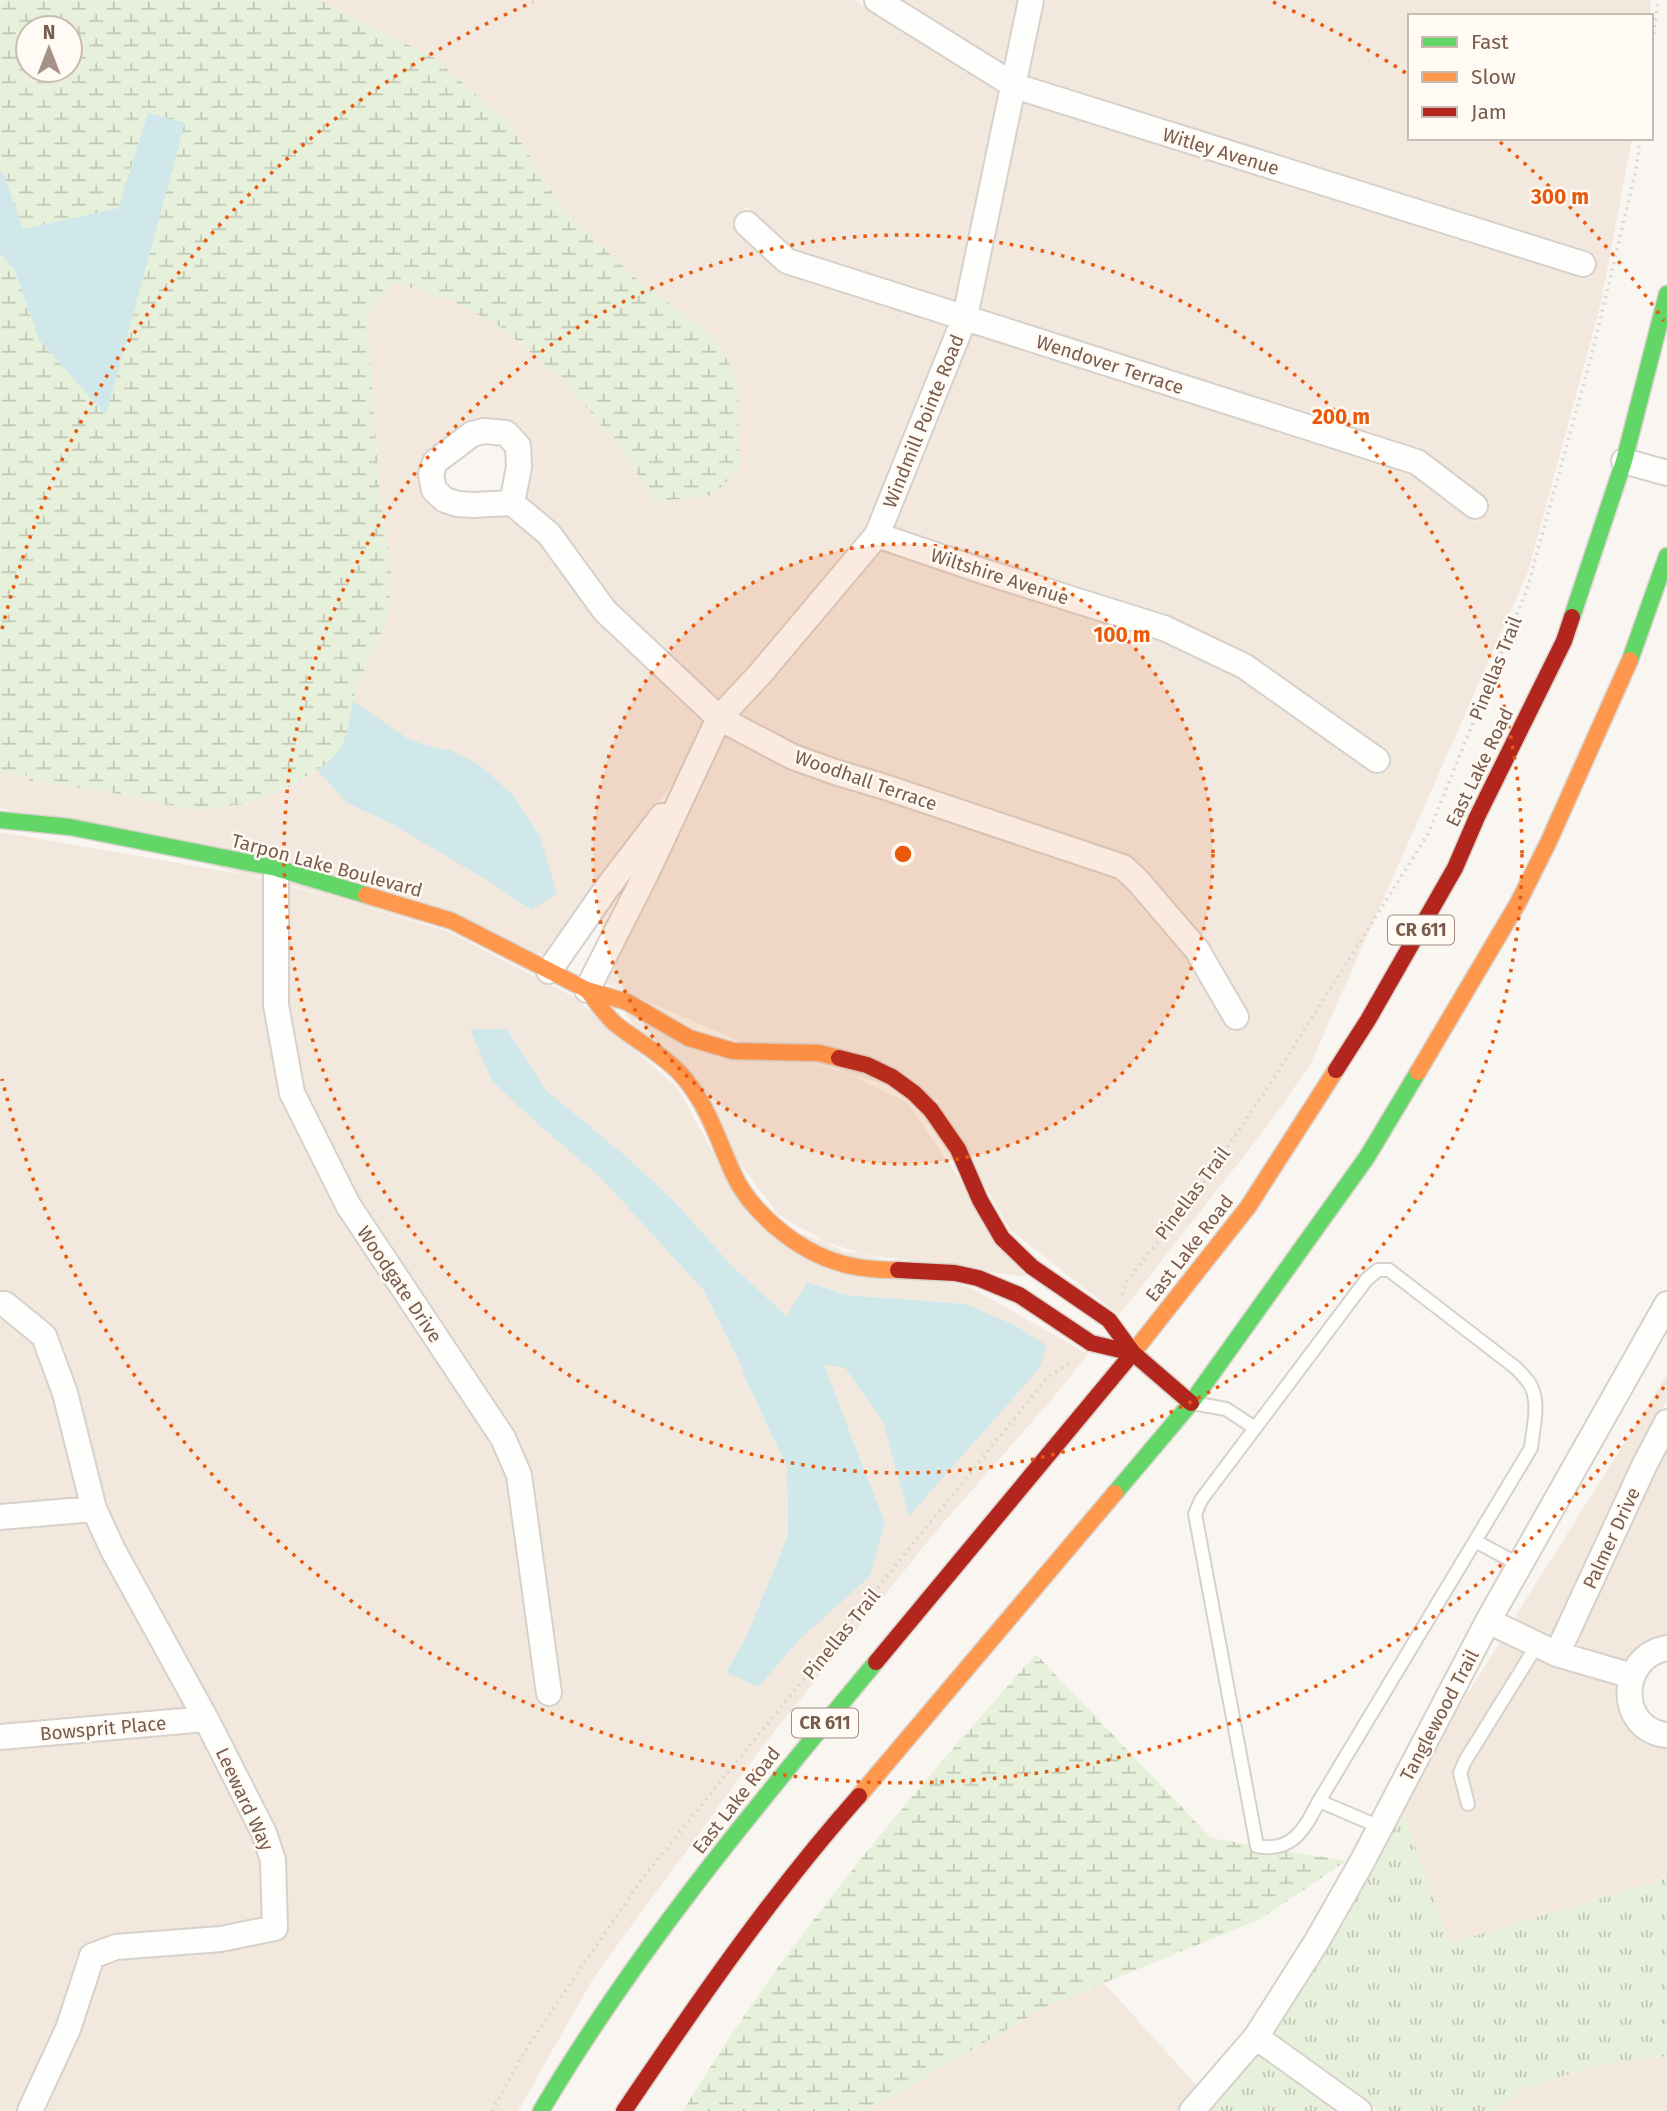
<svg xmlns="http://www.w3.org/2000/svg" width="1667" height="2111" font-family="'Fira Sans',sans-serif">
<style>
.residential{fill:#f2e8de;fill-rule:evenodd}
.grass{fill:url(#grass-tufts)}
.wetland{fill:url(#wetland-marsh);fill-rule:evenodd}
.water{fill:#d0e8ea}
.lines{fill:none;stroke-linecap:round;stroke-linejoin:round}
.lane-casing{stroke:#d7d1cb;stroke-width:16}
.street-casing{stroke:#d7d1cb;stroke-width:28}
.fast-casing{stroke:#d9d2cb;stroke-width:19}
.slow-casing{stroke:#d9d2cb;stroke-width:19}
.jam-casing{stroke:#d9d2cb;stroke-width:19}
.path{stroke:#dcd5d0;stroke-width:3.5;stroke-dasharray:2 5;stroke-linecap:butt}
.lane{stroke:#fefefd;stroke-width:12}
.street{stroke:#fefefd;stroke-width:24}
.fast{stroke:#63d668;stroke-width:16}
.slow{stroke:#ff974d;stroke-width:16}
.jam{stroke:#b3261e;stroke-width:16}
.ring{fill:none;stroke:#e8590c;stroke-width:3.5;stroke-dasharray:3.5 7}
.labels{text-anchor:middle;stroke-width:5;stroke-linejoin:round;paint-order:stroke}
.shield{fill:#fffaf3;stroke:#a28b7f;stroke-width:2}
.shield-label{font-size:18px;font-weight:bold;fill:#7a5c4d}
.street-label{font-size:19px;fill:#7a5c4d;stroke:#fffaf3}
.centre{fill:#e8590c;stroke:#fffaf3;stroke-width:3.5}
.ring-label{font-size:21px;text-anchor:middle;font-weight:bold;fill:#e8590c;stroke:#fffaf3;stroke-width:5;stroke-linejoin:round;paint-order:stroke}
</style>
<defs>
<pattern id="grass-tufts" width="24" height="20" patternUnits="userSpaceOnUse" patternTransform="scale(1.75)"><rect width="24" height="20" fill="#e7f0db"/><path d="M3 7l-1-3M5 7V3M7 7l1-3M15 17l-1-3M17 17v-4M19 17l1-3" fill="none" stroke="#c0c6b4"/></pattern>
<pattern id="wetland-marsh" width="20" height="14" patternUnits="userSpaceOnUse" patternTransform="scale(1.75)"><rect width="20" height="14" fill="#e7f0db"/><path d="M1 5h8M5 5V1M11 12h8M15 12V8" fill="none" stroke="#c0c6b4"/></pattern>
</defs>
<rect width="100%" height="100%" fill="#f9f5f0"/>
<path class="residential" d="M 320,0 L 855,0 L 1002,92 L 957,302 L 792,250 L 746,207 L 732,225 L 780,270 L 950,325 L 868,529 L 752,666 L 718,702 L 612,603 L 524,498 L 507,421 L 486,419 L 469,422 L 429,452 L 455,515 L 472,517 L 509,515 L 542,543 L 705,722 L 679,776 L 599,880 L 546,956 L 0,808 L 0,772 L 29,776 L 30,781 L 105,791 L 191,810 L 244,804 L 287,788 L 317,770 L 347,803 L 390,823 L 493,884 L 530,910 L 540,837 L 513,795 L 480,765 L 442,750 L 410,740 L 353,701 L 356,688 L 387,620 L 392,579 L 380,495 L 367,318 L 393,281 L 452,301 L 501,327 L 566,383 L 626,455 L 654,502 L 635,278 L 564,211 L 509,123 L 433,57 Z
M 899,0 L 1021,0 L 1007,68 Z
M 1042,0 L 1651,0 L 1650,16 L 1410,16 L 1410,138 L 1632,138 L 1601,303 L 1528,572 L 1310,1065 L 1268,1125 L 1119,1315 L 1010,1230 L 937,1100 L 734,1039 L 604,983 L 697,789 L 703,782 L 702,780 L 723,734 L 788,768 L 1118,878 L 1131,890 L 1189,958 L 1232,1033 L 1250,1020 L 1205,942 L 1126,855 L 885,774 L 841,762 L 797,745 L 737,715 L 880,549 L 1161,639 L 1239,677 L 1380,776 L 1391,756 L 1249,656 L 985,559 L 892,528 L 971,331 L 1413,473 L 1477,522 L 1489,503 L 1420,450 L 978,308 L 1022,101 L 1590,278 L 1596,255 L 1027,78 Z
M 0,832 L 265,878 L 283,1099 L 339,1211 L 494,1444 L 509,1479 L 540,1706 L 561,1702 L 528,1469 L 357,1198 L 302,1089 L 286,1003 L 287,884 L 449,932 L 574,997 L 677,1087 L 749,1217 L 975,1290 L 1088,1354 L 1053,1398 L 937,1530 L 762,1747 L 594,1977 L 518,2111 L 43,2111 L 99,1966 L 118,1959 L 221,1952 L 277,1940 L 285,1928 L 216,1715 L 216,1707 L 212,1707 L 123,1545 L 104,1505 L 103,1496 L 73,1379 L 0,1292 ZM 508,1029 L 546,1090 L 627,1157 L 676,1203 L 731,1265 L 788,1317 L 808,1282 L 847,1295 L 966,1304 L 1046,1346 L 1039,1369 L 909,1515 L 883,1422 L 845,1368 L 823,1364 L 868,1477 L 800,1639 L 758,1686 L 726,1671 L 747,1635 L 788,1535 L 787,1467 L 743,1375 L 743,1369 L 704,1291 L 601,1178 L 541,1127 Z
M 624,1013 L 839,1069 L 908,1103 L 1026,1277 L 842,1251 L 779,1215 Z
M 0,1316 L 35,1344 L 55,1397 L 80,1498 L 0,1505 Z
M 1667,1375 L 1667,1399 L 1636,1457 L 1552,1639 L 1513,1620 Z
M 1667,1445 L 1667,1637 L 1660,1637 L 1644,1644 L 1627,1662 L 1573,1647 Z
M 88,1521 L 188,1709 L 0,1725 L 0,1529 Z
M 1501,1641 L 1561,1670 L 1562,1668 L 1619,1685 L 1641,1737 L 1657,1746 L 1667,1747 L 1667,1875 L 1652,1883 L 1449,1944 L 1402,1810 L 1438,1740 Z
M 200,1732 L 254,1839 L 263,1862 L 264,1918 L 82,1951 L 58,2024 L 30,2088 L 18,2111 L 0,2111 L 0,1749 Z
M 1104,1983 L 1198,2087 L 1177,2111 L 867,2111 L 1047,2006 Z
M 1667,2056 L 1667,2111 L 1495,2111 L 1521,2089 L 1591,2067 Z"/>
<path class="grass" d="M 1402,1810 L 1450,1943 L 1652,1883 L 1667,1875 L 1667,2056 L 1591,2067 L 1521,2089 L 1495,2111 L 1379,2111 L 1271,2034 Z
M 1258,2053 L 1339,2111 L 1207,2111 Z"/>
<path class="wetland" d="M 0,0 L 320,0 L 433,57 L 509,123 L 564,211 L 635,278 L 716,339 L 738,381 L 739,469 L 713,495 L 654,502 L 626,455 L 566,383 L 501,327 L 452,301 L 393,282 L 367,318 L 380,495 L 392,578 L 387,620 L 356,688 L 346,740 L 330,762 L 287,788 L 244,804 L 191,810 L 105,791 L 29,781 L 29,776 L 0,772 L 0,254 L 15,271 L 39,340 L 106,414 L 148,113 L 118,208 L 23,230 L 4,175 L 0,171 ZM 28,28 L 70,28 L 70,70 L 28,70 Z
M 1036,1654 L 1211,1838 L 1346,1861 L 1261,1919 L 1047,2006 L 867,2111 L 683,2111 C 782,1946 908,1798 1036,1654 Z"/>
<path class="water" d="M 148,113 L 185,123 L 106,415 L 39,340 L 15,271 L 0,254 L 0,171 L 4,175 L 23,229 L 118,208 Z
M 353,701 L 410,740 L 442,750 L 448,749 L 480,765 L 513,795 L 540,837 L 557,894 L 531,910 L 493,884 L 390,823 L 347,803 L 317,770 C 347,751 347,733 353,701 Z
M 470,1029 L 507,1029 L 546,1090 L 627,1157 L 676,1203 L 731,1265 L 787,1316 L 807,1282 L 847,1295 L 966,1304 L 1018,1327 L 1047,1346 L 1039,1369 L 909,1516 L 883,1422 L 845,1368 L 824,1365 L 885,1523 L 870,1576 L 800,1639 L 758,1687 L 726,1672 L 747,1635 L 788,1535 L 787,1467 L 743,1374 L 743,1369 L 704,1291 L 601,1178 L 541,1127 L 492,1081 Z"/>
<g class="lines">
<g class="lane-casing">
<path id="lane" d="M 1378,1270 L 1389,1270 L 1516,1368 C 1521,1373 1527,1379 1531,1386 C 1540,1404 1533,1428 1531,1448 L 1319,1801 C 1305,1828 1293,1853 1257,1846 L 1195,1514 L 1201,1500 L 1367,1279 Z
M 1198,1404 L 1226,1409 L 1255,1428
M 1475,1541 L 1520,1565
M 1319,1801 L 1380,1827
M 1468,1804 L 1460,1773 L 1465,1761 L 1537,1645"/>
</g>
<g class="street-casing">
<path id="street" d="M 877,0 L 1015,86 L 1583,264
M 747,224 L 787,261 L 1417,462 L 1475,506
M 484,431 L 506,433 L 518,446 L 519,467 L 512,503 L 473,505 L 458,504 L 445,500 L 434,490 L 431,474 L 435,462 L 472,434 Z
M 1624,461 L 1667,473
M 512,503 L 549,534 L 605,611 L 719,718 L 793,757 L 838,773 L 882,786 L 1123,867 L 1138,881 L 1197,950 L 1236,1017
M 877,535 L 982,571 L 1164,628 L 1244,666 L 1377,760
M 276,868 L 276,1005 L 292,1093 L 348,1205 L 503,1438 L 519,1475 L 549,1693
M 549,971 L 607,888 L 662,816
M 587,990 L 646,874 L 719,718 L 760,674 L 877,535 L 965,317 L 1031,0
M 0,1304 L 5,1304 L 44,1336 L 65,1393 L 94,1509 L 113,1550 L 206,1719 L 264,1833 L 273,1860 L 275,1928 L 221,1939 L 116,1947 L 92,1956 L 68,2029 L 30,2111
M 0,1517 L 94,1509
M 1488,1621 L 1557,1654 L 1632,1676
M 1667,1648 C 1617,1657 1617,1730 1667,1735
M 1557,1654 L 1645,1464 L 1667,1422
M 0,1737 L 206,1719
M 1256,2037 L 1359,2111
M 1192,2111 L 1256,2037 L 1317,1941 L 1362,1862 L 1488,1621 L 1667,1304"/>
</g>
<g class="fast-casing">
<path id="fast" d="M 1572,617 L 1624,461 L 1667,294
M 1630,660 L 1667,556
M 0,820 L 70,827 L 276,868 L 366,895
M 1115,1493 L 1191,1403 L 1367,1157 L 1418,1072
M 541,2111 C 636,1950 756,1806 876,1662"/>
</g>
<g class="slow-casing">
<path id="slow" d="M 366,895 L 452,921 L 587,990 L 627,1002 L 689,1038 L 733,1051 L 819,1053 L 839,1058
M 587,990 C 597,1002 606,1017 618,1026 C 640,1043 667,1057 685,1079 C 710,1110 717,1138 733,1173 C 751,1213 798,1251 840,1263 C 859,1269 878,1270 898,1270
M 1418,1072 L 1518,903 L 1548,843 L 1630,660
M 1132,1354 L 1248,1207 L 1336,1070
M 859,1796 L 1115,1493"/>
</g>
<g class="jam-casing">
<path id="jam" d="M 839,1058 L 867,1065 L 892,1077 L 914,1093 L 931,1110 L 958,1149 L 980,1200 L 1002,1238 L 1032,1267 L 1109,1320 L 1133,1353 L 1191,1403
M 1336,1070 L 1368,1020 L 1455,868 L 1477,817 L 1564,641 L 1572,617
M 898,1270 L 955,1273 L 978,1278 L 1019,1295 L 1091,1343 L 1133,1353
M 876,1662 L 1132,1354
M 624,2111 C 697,2003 772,1894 859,1796"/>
</g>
<path class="path" d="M 1651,55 L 1658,0
M 1122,1295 L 1127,1281 L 1200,1188 L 1274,1078 L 1428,834 L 1527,589 L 1592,354 L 1636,170 L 1640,138
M 492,2111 L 528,2046 L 641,1880 L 1048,1377 L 1071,1362"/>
<use href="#lane" class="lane"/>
<use href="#street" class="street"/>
<use href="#fast" class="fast"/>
<use href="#slow" class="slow"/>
<use href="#jam" class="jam"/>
</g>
<circle cx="903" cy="854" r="310" fill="#e8590c" fill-opacity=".12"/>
<g class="ring">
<circle cx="903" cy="854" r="310"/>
<circle cx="903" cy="854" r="619"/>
<path d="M1664 1387A929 929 0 0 1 2 1079M2 629A929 929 0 0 1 533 2M1273 2A929 929 0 0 1 1409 75M1500 142A929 929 0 0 1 1664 321"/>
</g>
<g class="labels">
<g class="shield">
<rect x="1388" y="915.5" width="66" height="29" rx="5"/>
<rect x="792" y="1708.5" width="66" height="29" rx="5"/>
</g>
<g class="shield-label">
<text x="1421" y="936">CR 611</text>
<text x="825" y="1729">CR 611</text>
</g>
<g class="street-label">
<text transform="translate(1221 151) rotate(17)" y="7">Witley Avenue</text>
<text transform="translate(1110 364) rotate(18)" y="7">Wendover Terrace</text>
<text transform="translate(923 421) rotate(-68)" y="7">Windmill Pointe Road</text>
<text transform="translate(1000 576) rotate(18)" y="7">Wiltshire Avenue</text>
<text transform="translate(1495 668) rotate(-68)" y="7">Pinellas Trail</text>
<text transform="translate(1479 767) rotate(-64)" y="7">East Lake Road</text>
<text transform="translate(866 780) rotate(19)" y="7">Woodhall Terrace</text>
<text transform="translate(327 865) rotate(15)" y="7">Tarpon Lake Boulevard</text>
<text transform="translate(1192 1193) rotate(-53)" y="7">Pinellas Trail</text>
<text transform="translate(1189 1248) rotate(-52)" y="7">East Lake Road</text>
<text transform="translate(400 1284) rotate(56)" y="7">Woodgate Drive</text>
<text transform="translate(1611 1538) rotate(-65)" y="7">Palmer Drive</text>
<text transform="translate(841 1634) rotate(-51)" y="7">Pinellas Trail</text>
<text transform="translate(1439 1715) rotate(-62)" y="7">Tanglewood Trail</text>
<text transform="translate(103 1728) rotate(-5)" y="7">Bowsprit Place</text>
<text transform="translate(245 1799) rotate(65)" y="7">Leeward Way</text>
<text transform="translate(736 1800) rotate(-52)" y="7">East Lake Road</text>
</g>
</g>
<circle cx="903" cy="854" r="10" class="centre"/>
<g class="ring-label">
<text x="1560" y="204">300 m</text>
<text x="1341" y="424">200 m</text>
<text x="1122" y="642">100 m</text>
</g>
<rect x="1408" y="14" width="245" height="126" fill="#fffaf3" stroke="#cabbb1" stroke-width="2"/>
<rect x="1422" y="37" width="35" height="10" fill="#63d668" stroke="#cabbb1" stroke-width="2"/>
<text x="1471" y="49" font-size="21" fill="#7a5c4d">Fast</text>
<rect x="1422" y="72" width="35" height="10" fill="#ff974d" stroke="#cabbb1" stroke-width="2"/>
<text x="1471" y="84" font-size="21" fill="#7a5c4d">Slow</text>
<rect x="1422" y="107" width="35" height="10" fill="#b3261e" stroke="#cabbb1" stroke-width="2"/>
<text x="1471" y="119" font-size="21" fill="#7a5c4d">Jam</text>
<g transform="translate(49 49)"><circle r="33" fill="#fffaf3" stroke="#cabbb1" stroke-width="2"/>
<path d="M0-5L12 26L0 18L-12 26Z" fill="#a69286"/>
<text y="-10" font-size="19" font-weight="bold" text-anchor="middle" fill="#7a5c4d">N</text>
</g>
</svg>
